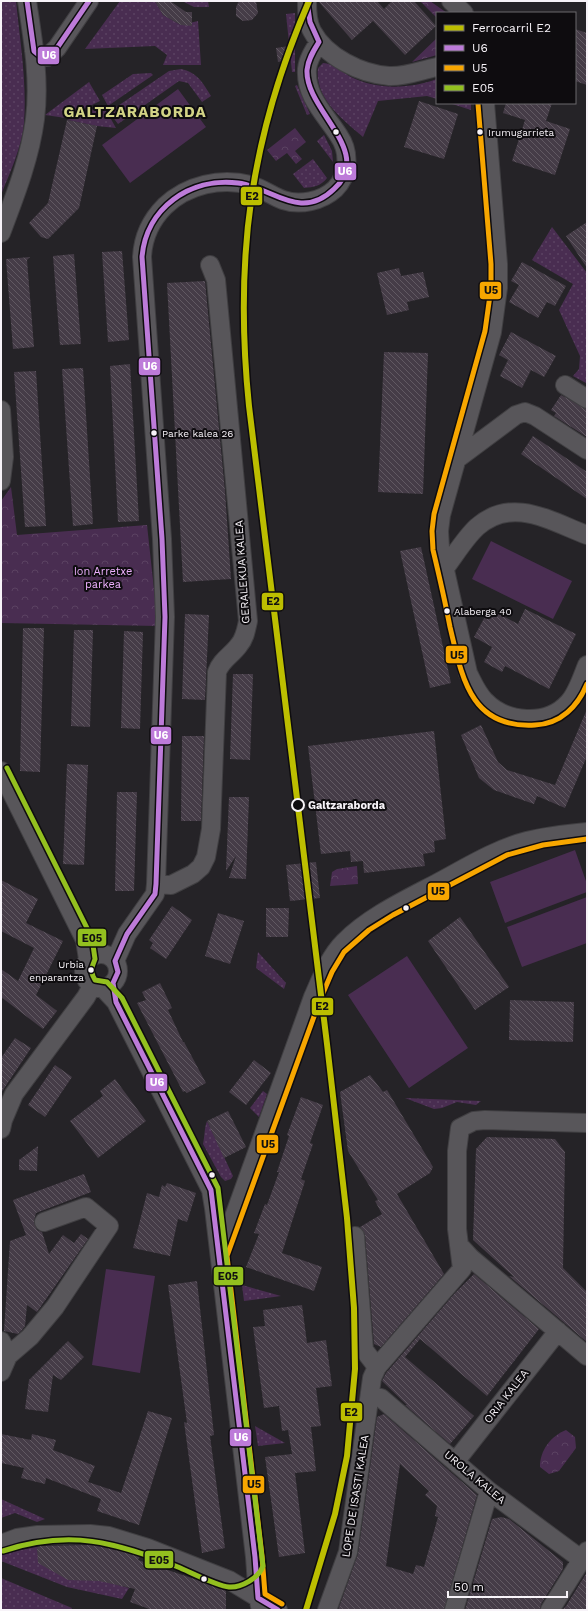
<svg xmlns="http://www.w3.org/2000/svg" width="588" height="1611" font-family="'Work Sans',sans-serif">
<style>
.grass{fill:url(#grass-dots)}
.park{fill:url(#park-crowns)}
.pitch{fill:#492d51}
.building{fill:url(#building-back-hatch);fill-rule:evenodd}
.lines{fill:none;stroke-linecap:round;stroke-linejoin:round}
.street-casing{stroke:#403f42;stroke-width:20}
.street{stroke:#58565a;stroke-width:18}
.bus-1-casing{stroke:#0e0c0f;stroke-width:8}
.bus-2-casing{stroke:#0e0c0f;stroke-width:8}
.bus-3-casing{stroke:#0e0c0f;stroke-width:8}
.bus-1{stroke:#bd7bd9;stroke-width:5}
.bus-2{stroke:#f7a600;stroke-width:5}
.bus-3{stroke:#93c01f;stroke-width:5}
.rail-1-casing{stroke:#0e0c0f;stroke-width:9}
.rail-1{stroke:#bcbe00;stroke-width:6}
.bus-dot{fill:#f7f3f8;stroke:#0e0c0f;stroke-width:1.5}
.stop-dot{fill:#0e0c0f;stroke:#f7f3f8;stroke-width:2}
.labels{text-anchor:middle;stroke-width:4;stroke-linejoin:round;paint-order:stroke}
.bus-label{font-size:10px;fill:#f7f3f8;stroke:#0e0c0f;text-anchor:start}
.park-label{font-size:11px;fill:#ebaffb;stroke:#0e0c0f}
.street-label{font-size:11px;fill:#f7f3f8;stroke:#0e0c0f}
.stop-label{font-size:11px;font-weight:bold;fill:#f7f3f8;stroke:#0e0c0f;text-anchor:start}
.district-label{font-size:15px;font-weight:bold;letter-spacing:1px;fill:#d3d486;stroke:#0e0c0f}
.line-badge{stroke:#0e0c0f;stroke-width:1.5}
.badge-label{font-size:11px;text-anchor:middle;font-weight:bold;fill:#fff}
.pale-badge-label{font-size:11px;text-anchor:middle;font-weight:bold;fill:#111}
</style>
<defs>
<pattern id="grass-dots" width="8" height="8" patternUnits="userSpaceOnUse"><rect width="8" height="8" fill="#492d51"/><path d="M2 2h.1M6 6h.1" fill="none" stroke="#5b4262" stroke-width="1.8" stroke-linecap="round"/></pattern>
<pattern id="park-crowns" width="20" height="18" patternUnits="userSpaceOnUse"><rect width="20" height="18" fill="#492d51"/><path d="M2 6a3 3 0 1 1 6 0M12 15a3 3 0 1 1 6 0" fill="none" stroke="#5b4262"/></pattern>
<pattern id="building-back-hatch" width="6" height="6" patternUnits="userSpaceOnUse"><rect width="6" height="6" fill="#453c47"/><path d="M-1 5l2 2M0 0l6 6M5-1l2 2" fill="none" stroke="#615962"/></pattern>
</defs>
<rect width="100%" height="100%" fill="#252327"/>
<path class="grass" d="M 1,1 L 16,1 C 20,41 27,82 24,123 C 22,147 10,172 1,195 Z
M 120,1 L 155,1 L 163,15 L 181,25 L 198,21 L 201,65 L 163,65 L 167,55 L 155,46 L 85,49 Z
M 182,1 L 208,1 L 209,7 L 194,7 Z
M 295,13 L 295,72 L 292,72 L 286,14 Z
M 323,63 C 333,63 342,72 351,77 C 377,90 410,89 437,79 L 437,99 L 427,96 L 378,101 L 363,137 C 343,120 314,98 318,68 Z
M 181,69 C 197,72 203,83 211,96 L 202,102 L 188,83 L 179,81 L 118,124 L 109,112 L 169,71 Z
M 151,73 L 153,75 L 108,106 L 102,95 L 133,74 Z
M 89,82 L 100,101 L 66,118 L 45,115 Z
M 297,85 L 310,114 L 307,115 L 295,86 Z
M 449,103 L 471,103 L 471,110 Z
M 103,105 L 116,128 L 97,126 L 67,120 Z
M 324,135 L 332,151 L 333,162 L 317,141 Z
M 313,159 L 327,178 C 321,186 314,187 304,188 L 293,174 Z
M 552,227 L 587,273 L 586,383 L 573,376 L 579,369 L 580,356 L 559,310 L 573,284 L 532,260 Z
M 258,952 L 286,983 L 284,989 L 256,968 Z
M 263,1091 L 267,1094 L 259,1117 L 250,1108 Z
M 405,1098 L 481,1101 L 476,1105 L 457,1102 L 442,1108 L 434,1109 Z
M 207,1121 L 233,1176 L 231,1179 L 225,1181 L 221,1177 L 203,1144 C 205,1135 204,1129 207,1121 Z
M 242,1285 L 281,1296 L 244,1301 Z
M 255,1426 L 285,1443 L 258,1446 Z
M 1,1499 L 45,1519 L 37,1522 L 15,1513 L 1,1518 Z
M 37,1546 L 39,1563 L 129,1588 L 122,1599 L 67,1587 L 1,1561 L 2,1555 Z
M 1,1578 L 72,1608 L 71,1610 L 1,1610 Z"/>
<path class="park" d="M 420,1 L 430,1 L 447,13 L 437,13 L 437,18 Z
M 437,38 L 437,55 L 412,62 Z
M 295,128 L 306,142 L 295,151 L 302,159 L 296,164 L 287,153 L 276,161 L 267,150 Z
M 11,487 L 17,535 L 147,525 L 158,626 L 1,623 L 1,501 Z
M 357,866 L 358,884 L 330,886 L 332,872 L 337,869 Z
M 566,1430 L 575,1437 L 576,1448 L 559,1471 L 549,1474 L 540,1467 C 540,1450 551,1436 566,1430 Z"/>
<path class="pitch" d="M 178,89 L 206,127 L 130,183 L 102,145 Z
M 491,541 L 572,581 L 553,619 L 472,579 Z
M 575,850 L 587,884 L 587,892 L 505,923 L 490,882 Z
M 587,897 L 587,943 L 522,967 L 507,927 Z
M 407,956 L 468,1048 L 409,1088 L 348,995 Z
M 106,1269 L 155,1276 L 140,1373 L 92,1365 Z"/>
<path class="building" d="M 155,1 L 170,1 L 186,12 L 192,12 L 192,26 L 181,25 L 163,15 Z
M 239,1 L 256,1 L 258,13 L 252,20 L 243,21 L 236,16 L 236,7 Z
M 318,1 L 377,1 L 384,9 L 392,1 L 414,1 L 436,26 L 405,55 L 373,21 L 352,40 Z
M 575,29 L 587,33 L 587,85 L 575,81 Z
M 289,46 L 290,60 L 278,62 L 276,48 Z
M 419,101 L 458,114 L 444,159 L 404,147 Z
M 506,103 L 552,103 L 546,121 L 570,129 L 555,175 L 512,161 L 525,120 L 503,113 Z
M 67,120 L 97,126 L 79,208 L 48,239 L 41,237 L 29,223 L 48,203 Z
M 587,222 L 587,268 L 566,236 Z
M 122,251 L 129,340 L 108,342 L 102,252 Z
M 74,254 L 81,344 L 60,345 L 53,256 Z
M 30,257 L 27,260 L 34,347 L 13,349 L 6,259 Z
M 522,262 L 566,286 L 555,306 L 547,302 L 538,318 L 509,302 L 519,285 L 511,281 Z
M 399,268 L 401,276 L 423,272 L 429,297 L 407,302 L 409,310 L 387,315 L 377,273 Z
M 205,281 L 225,491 L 231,579 L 183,582 L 167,283 Z
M 511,332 L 556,356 L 544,377 L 531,370 L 522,388 L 500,376 L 508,360 L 499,355 Z
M 384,352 L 428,353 L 423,494 L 378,492 Z
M 130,364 L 139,521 L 118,522 L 110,366 Z
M 83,368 L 93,524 L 73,526 L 62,369 Z
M 36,371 L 46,526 L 25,527 L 14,372 Z
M 561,395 L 587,409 L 587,437 L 554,416 L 556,413 L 551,410 Z
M 533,436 L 587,472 L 587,499 L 521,454 Z
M 421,547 L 451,683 L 430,688 L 400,551 Z
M 489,609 L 518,624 L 525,609 L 576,634 L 549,689 L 505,666 L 502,672 L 484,662 L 492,647 L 474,637 Z
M 185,614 L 209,615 L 205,700 L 182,699 Z
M 23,628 L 44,628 L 40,772 L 20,771 Z
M 74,630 L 93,630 L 90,727 L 71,726 Z
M 124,631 L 143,632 L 140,729 L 121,728 Z
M 233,674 L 253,674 L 250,760 L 230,759 Z
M 587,709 L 587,756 L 565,808 L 537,796 L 534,804 L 494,790 L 479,778 L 461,735 L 481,725 L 498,762 L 507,770 L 555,785 Z
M 434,731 L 446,839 L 434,841 L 435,852 L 423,854 L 425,866 L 364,873 L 363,861 L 351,862 L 350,851 L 321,854 L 308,746 Z
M 182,736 L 204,736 L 201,821 L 181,821 Z
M 67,764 L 88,765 L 84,865 L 63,864 Z
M 117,792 L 137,792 L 134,891 L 115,891 Z
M 229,797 L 249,797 L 246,879 L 229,878 L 236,856 L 226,871 Z
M 316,862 L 320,898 L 290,901 L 286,865 Z
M 1,880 L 38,899 L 26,923 L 63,941 L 36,995 L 57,1011 L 43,1029 L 1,997 L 1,969 L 18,981 L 34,948 L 1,931 Z
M 172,906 L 192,920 L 166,959 L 150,948 L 153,943 L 149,940 Z
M 266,908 L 289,908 L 288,937 L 266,937 Z
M 218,913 L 244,921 L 230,964 L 205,956 Z
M 460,917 L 509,987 L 475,1010 L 428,941 Z
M 160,983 L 172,1008 L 168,1010 L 183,1042 L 184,1042 L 206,1083 L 187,1093 L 185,1091 L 183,1092 L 137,1003 L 146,1000 L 142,992 Z
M 510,1000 L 574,1002 L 573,1042 L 509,1040 Z
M 15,1038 L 31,1048 L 1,1093 L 1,1058 Z
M 254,1060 L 271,1073 L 246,1105 L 229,1092 Z
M 55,1065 L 72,1077 L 45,1117 L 28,1105 Z
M 370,1075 L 383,1092 L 387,1090 L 433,1167 L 430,1173 L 397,1194 L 444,1274 L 381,1347 L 374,1344 L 365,1235 L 360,1227 L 382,1214 L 375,1201 L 378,1200 L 348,1151 L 340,1092 Z
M 115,1079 L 146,1121 L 98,1158 L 70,1121 L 103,1096 L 100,1091 Z
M 301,1097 L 323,1105 L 310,1143 L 313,1144 L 301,1179 L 305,1181 L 282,1253 L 322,1267 L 314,1291 L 246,1267 L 259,1234 L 254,1233 L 265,1204 L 267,1205 L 279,1172 L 277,1172 L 289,1136 L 287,1135 Z
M 228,1111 L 246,1147 L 224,1158 L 207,1121 Z
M 487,1137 L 555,1139 L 565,1152 L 563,1268 L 587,1292 L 587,1342 L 509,1276 L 514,1277 L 473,1240 L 476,1149 Z
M 38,1146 L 37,1171 L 19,1170 L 19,1160 Z
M 84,1174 L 91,1192 L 36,1213 L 34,1221 L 37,1230 L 42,1232 L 49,1254 L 63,1235 L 74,1243 L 81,1234 L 88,1239 L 37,1312 L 27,1305 L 25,1326 L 22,1330 L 18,1334 L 4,1331 L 10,1241 L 26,1235 L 13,1200 Z
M 167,1183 L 196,1193 L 187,1222 L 178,1219 L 170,1256 L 133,1248 L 147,1193 L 159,1197 L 162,1185 L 165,1187 Z
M 474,1274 L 539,1329 L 487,1396 L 420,1339 L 405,1357 L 474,1416 L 450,1444 L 405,1405 L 407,1405 L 382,1381 L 386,1373 L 455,1293 Z
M 197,1281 L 214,1435 L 210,1436 L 225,1548 L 202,1553 L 184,1422 L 187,1423 L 168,1285 Z
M 302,1305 L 307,1343 L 326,1340 L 332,1386 L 316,1388 L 321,1426 L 311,1427 L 316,1471 L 295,1473 L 305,1553 L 279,1557 L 265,1457 L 292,1454 L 288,1430 L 282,1431 L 279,1406 L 264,1408 L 253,1327 L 265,1326 L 263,1310 Z
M 68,1341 L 84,1357 L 61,1380 L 53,1375 L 48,1412 L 25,1409 L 29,1380 Z
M 148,1411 L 172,1418 L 139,1525 L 97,1511 L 101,1499 L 46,1478 L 45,1484 L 21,1478 L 24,1468 L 1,1463 L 1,1434 L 31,1440 L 32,1434 L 56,1440 L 53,1450 L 95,1466 L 88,1482 L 121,1493 Z
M 384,1414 L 477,1495 L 444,1610 L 338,1610 L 358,1554 L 377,1417 ZM 400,1464 L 429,1491 L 425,1495 L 437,1506 L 435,1516 L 438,1517 L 424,1567 L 416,1565 L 413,1574 L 386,1566 Z
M 501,1517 L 509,1519 L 563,1562 L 563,1569 L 541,1604 L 540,1610 L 465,1610 L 492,1519 Z
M 90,1545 L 107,1546 L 140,1556 L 138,1560 L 224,1589 L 226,1591 L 226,1610 L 152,1610 L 130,1602 L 135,1589 L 99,1581 L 68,1580 L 38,1563 L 37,1546 Z
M 587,1572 L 587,1610 L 562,1610 L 566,1606 Z"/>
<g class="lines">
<g class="street-casing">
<path id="street" d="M 307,1 C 307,11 307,22 312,31 C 326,57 361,74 389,76 C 406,77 421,70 437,67
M 451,1 L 464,13
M 34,51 L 40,56 L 47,57 L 57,48 L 89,1
M 485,103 L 498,264 L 498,288 L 492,332 L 441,515 L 439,531 L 440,548 L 468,673 C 473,683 477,693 485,701 C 506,723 547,726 568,703 C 577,694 582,677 587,665
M 1,233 C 15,196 30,158 35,119 C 40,80 33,40 27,1
M 565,385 L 587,399
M 1,410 L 4,457 L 1,481
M 457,459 L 516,415 L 525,412 L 535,416 L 587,450
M 445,568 C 455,555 465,538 477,527 C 512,496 550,521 587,535
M 1,771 L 85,940 L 88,959
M 156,884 L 171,885 L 193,874 L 201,867 L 206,857 L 211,829 L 217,672 C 221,660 232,655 239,645 C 245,638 246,630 248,621 L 216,280 L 210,265
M84 971a17 17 0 1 1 34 0a17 17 0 1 1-34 0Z
M 115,961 L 127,934 L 155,894 L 156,884 L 165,617 L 162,539 L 142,257 C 143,236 151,220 165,206 C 187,185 221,177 250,185 C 262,188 272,196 283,200 C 300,206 322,201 335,189 C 349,175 350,152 339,136 C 326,115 305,97 307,69 C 308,59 314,50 319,42
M 103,988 L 116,1002 L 123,1016 L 211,1190 L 214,1208 L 255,1557 L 258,1598 L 261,1610
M 587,1123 L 485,1120 L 474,1121 L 460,1128 L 457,1151 L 457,1229 L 459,1245 L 471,1258 L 587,1356
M 1,1129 L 3,1120 L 14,1094 L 86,997 L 92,986
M 355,1236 L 364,1350 L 377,1367
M 222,1250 L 313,997 C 321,979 329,957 344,942 C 370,916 407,899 439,882 C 467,867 496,849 527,841 C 547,836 566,834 587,832
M 1,1341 L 8,1356
M 1,1372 L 8,1356 L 30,1337 L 55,1307 L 109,1226 L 86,1207 L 44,1222
M 370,1396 L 381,1398 L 489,1491 L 581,1559
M 455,1462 L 558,1331
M 1,1544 L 17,1538 L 38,1535 L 90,1534 L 109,1536 L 148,1548 L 229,1580 L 278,1610
M 327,1610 L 348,1552 L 372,1378 L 377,1367 L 462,1269 L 459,1245
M 454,1610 L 489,1491
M 550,1610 L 587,1551"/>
</g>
<use href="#street" class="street"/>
<g class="bus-1-casing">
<path id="bus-1" d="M 27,1 L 34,51 L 40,56 L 47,57 L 57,48 L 89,1
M 278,1610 L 258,1598 L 255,1557 L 211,1190 L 116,1002 L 113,983 L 118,972 L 115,961 L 127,934 L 155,894 L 156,884 L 165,617 L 162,539 L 142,257 C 146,208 190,177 238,183 C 272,187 300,222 334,189 C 375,152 305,110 307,70 C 308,59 314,50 319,42 L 310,22 L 307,1"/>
</g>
<g class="bus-2-casing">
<path id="bus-2" d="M 478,104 L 491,264 L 491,288 L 485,331 L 434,514 L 432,531 L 433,550 C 439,575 445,601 450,627 C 462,677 470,729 535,725 C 561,724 578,706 587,684
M 282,1604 L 265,1594 L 262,1556 L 227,1256 L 320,1000 L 332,972 L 344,952 L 369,930 L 393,915 L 507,855 L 543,845 L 587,839"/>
</g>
<g class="bus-3-casing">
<path id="bus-3" d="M 3,1551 C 70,1529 115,1542 178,1567 C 190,1572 217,1586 229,1587 C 241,1588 259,1578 263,1566 L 218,1188 L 122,998 L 107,982 L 95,980 L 93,976 L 91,970 L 95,959 L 92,938 L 7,768"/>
</g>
<use href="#bus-1" class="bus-1"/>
<use href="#bus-2" class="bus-2"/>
<use href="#bus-3" class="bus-3"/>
<g class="rail-1-casing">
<path id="rail-1" d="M 306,1610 L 335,1514 L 347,1456 L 355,1369 L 354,1308 L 347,1218 L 327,1044 L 249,406 C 234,259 250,137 309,1"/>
</g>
<use href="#rail-1" class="rail-1"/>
</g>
<g class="bus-dot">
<circle cx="336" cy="132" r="3.5"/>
<circle cx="480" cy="132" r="3.5"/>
<circle cx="154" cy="433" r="3.5"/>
<circle cx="447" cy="611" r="3.5"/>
<circle cx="406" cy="908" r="3.5"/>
<circle cx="91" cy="970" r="3.5"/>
<circle cx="212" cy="1175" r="3.5"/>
<circle cx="204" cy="1579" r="3.5"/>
</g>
<circle class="stop-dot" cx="298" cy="805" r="6"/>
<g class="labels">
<g class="bus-label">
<text x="488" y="136">Irumugarrieta</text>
<text x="162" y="437">Parke kalea 26</text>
<text x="454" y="615">Alaberga 40</text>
<text x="84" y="968" text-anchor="end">Urbia<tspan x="84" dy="13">enparantza</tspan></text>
</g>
<g class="park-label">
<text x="103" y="575">Ion Arretxe<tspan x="103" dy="13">parkea</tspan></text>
</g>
<g class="street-label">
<text transform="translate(242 572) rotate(-94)" y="4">GERALEKUA KALEA</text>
<text transform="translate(506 1396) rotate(-52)" y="4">ORIA KALEA</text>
<text transform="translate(475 1477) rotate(40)" y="4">UROLA KALEA</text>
<text transform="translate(355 1496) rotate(-81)" y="4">LOPE DE ISASTI KALEA</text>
</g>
<g class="stop-label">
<text x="308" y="809">Galtzaraborda</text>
</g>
<g class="district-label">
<text x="135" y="117">GALTZARABORDA</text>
</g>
</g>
<g class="line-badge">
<rect x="37" y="46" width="23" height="19" rx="4" fill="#bd7bd9"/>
<rect x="334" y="162" width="23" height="19" rx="4" fill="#bd7bd9"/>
<rect x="240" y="186" width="23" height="20" rx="4" fill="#bcbe00"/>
<rect x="479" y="281" width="23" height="19" rx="4" fill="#f7a600"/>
<rect x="138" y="357" width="23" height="19" rx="4" fill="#bd7bd9"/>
<rect x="261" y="592" width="23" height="19" rx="4" fill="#bcbe00"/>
<rect x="445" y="645" width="23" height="19" rx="4" fill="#f7a600"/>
<rect x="150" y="726" width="22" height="19" rx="4" fill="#bd7bd9"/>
<rect x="427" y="882" width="23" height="19" rx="4" fill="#f7a600"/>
<rect x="77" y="928" width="30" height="19" rx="4" fill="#93c01f"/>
<rect x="311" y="997" width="23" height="19" rx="4" fill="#bcbe00"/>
<rect x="145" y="1073" width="23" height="19" rx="4" fill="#bd7bd9"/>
<rect x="256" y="1134" width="23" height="20" rx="4" fill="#f7a600"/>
<rect x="213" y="1266" width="31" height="20" rx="4" fill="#93c01f"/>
<rect x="340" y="1402" width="23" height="20" rx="4" fill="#bcbe00"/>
<rect x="229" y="1428" width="23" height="19" rx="4" fill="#bd7bd9"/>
<rect x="242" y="1475" width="23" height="19" rx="4" fill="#f7a600"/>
<rect x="144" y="1550" width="30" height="19" rx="4" fill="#93c01f"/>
</g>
<g class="badge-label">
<text x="49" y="59">U6</text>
<text x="345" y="175">U6</text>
<text x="150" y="370">U6</text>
<text x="161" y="739">U6</text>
<text x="157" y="1086">U6</text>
<text x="241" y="1441">U6</text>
</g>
<g class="pale-badge-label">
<text x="252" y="200">E2</text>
<text x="491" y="294">U5</text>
<text x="273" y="605">E2</text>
<text x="457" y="659">U5</text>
<text x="438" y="895">U5</text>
<text x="92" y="942">E05</text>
<text x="322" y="1010">E2</text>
<text x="268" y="1148">U5</text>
<text x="228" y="1280">E05</text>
<text x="351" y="1416">E2</text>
<text x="254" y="1488">U5</text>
<text x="159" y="1564">E05</text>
</g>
<rect width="588" height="1611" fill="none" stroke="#f7f3f8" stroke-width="4"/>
<rect x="436" y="12" width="140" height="92" fill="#0e0c0f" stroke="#6b686c"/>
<rect x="444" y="25" width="20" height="6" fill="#bcbe00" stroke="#6b686c"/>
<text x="472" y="32" font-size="12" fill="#f7f3f8">Ferrocarril E2</text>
<rect x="444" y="45" width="20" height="6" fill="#bd7bd9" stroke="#6b686c"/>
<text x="472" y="52" font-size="12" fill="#f7f3f8">U6</text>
<rect x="444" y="65" width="20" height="6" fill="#f7a600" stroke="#6b686c"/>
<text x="472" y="72" font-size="12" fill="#f7f3f8">U5</text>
<rect x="444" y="85" width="20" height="6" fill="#93c01f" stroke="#6b686c"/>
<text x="472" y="92" font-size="12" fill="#f7f3f8">E05</text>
<path d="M448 1591v6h119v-6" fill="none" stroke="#f7f3f8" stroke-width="2"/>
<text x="454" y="1591" font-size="12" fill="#f7f3f8" stroke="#0e0c0f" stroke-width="3" paint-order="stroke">50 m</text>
</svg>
